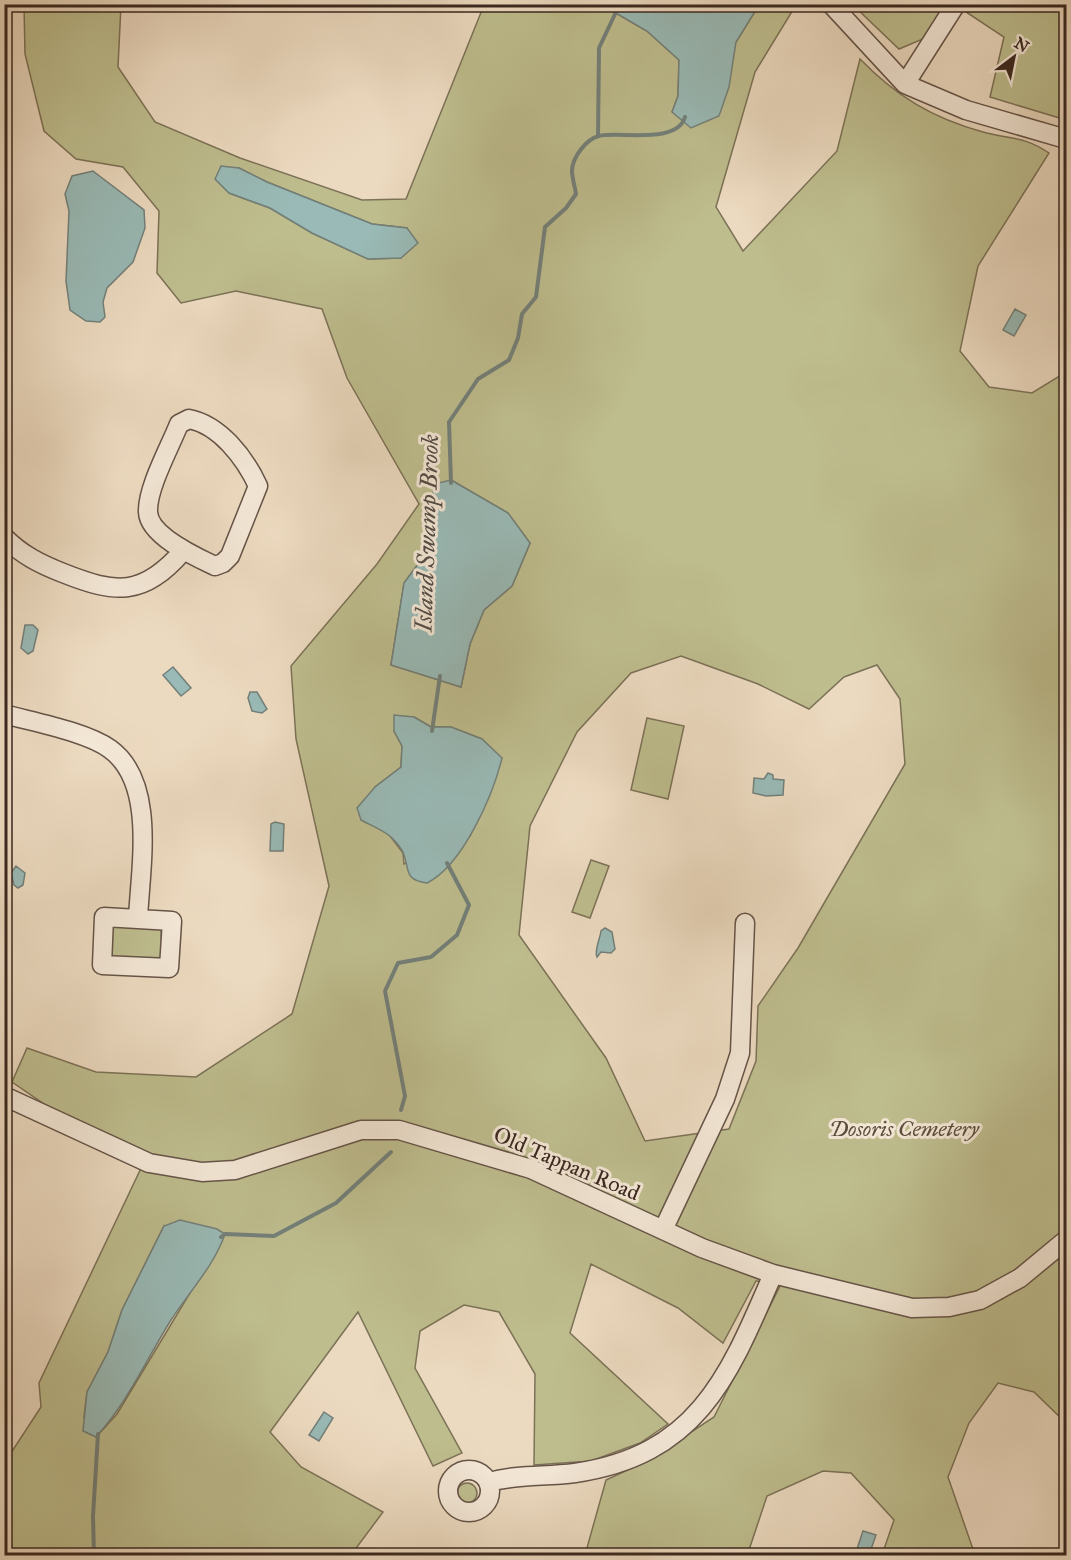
<svg xmlns="http://www.w3.org/2000/svg" width="1071" height="1560" font-family="'IM FELL Great Primer',serif">
<style>
.green{fill:#bebd8e;stroke:#7c7257;stroke-width:1.5;fill-rule:evenodd}
.water{fill:#99bab6;stroke:#73807a;stroke-width:1.5}
.lines{fill:none;stroke-linecap:round;stroke-linejoin:round}
.stream{stroke:#73807a;stroke-width:4}
.minor-casing{stroke:#665448;stroke-width:21}
.minor{stroke:#f3e7d6;stroke-width:18}
.labels{text-anchor:middle;stroke-width:6;stroke-linejoin:round;paint-order:stroke}
.park-label{font-size:22px;font-style:italic;fill:#5b4d3c;stroke:#f3e7d6}
.street-label{font-size:22px;fill:#3a2820;stroke:#f3e7d6}
.water-label{font-size:24px;font-style:italic;fill:#524c46;stroke:#f3e7d6}
</style>
<rect width="100%" height="100%" fill="#ecdac0"/>
<filter id="stains"><feTurbulence type="fractalNoise" baseFrequency=".00333" numOctaves="4"/><feColorMatrix values="0 0 0 0 .2 0 0 0 0 .09 0 0 0 0 .02 0 0 0 .5 -.17"/></filter>
<radialGradient id="worn" r=".72"><stop offset=".6" stop-color="#630" stop-opacity="0"/><stop offset="1" stop-color="#630" stop-opacity=".3"/></radialGradient>
<path class="green" d="M 971,4 L 1066,5 L 1066,120 L 990,97 L 1004,37 L 966,12 Z
M 24,5 L 121,5 L 118,67 L 155,122 L 240,158 L 362,200 L 406,199 L 484,5 L 602,5 L 647,31 L 679,60 L 678,96 L 672,112 L 736,42 L 759,5 L 796,5 L 755,72 L 716,207 L 743,251 L 837,151 L 860,59 C 896,96 932,118 983,132 C 1011,140 1022,135 1049,153 L 978,266 L 960,351 L 989,387 L 1032,393 L 1066,372 L 1066,1423 L 1034,1392 L 998,1383 L 969,1423 L 948,1477 L 975,1555 L 882,1555 L 894,1520 L 851,1473 L 823,1471 L 767,1496 L 749,1550 L 751,1555 L 585,1555 L 606,1480 L 649,1460 L 714,1417 L 781,1284 L 756,1281 L 723,1343 L 678,1308 L 591,1264 L 570,1333 L 668,1424 L 640,1443 L 591,1461 L 534,1465 L 535,1374 L 499,1312 L 464,1305 L 420,1331 L 415,1368 L 462,1453 L 433,1466 L 358,1312 L 270,1432 L 301,1467 L 383,1512 L 351,1555 L 5,1556 L 5,1462 L 41,1407 L 39,1383 L 143,1164 L 53,1110 L 12,1082 L 27,1048 L 96,1072 L 196,1077 L 292,1014 L 329,886 L 296,739 L 291,666 L 377,564 L 419,504 L 347,378 L 322,309 L 236,291 L 181,303 L 157,273 L 159,211 L 123,167 L 76,159 L 44,131 L 25,54 ZM 239,168 L 267,182 L 372,224 L 407,228 L 401,258 L 368,259 L 312,233 L 270,208 L 229,193 ZM 451,480 L 508,513 L 530,543 L 512,586 L 484,610 L 470,644 L 461,687 L 391,665 L 404,583 L 427,552 L 431,523 ZM 681,656 L 758,684 L 809,709 L 844,677 L 877,665 L 900,699 L 905,764 L 798,948 L 758,1006 L 756,1061 L 729,1129 L 645,1141 L 606,1058 L 519,935 L 530,826 L 577,732 L 631,673 ZM 414,717 L 431,727 L 451,727 L 482,739 L 481,809 L 470,836 L 404,864 L 403,853 L 390,836 L 375,787 L 401,767 L 402,746 L 394,731 ZM 164,1226 L 193,1288 L 117,1414 L 96,1437 L 84,1417 L 87,1392 L 108,1352 L 122,1310 Z
M 853,5 L 945,5 L 923,39 L 899,49 Z
M 647,718 L 684,726 L 668,799 L 631,790 Z
M 591,860 L 609,866 L 590,918 L 572,912 Z
M 111,925 L 161,928 L 162,956 L 159,959 L 110,958 Z
M457 1493a10 10 0 1 1 20 0a10 10 0 1 1-20 0Z"/>
<path class="water" d="M 602,5 L 759,5 L 736,42 L 729,87 L 719,116 L 691,128 L 672,112 L 678,96 L 679,60 L 647,31 Z
M 221,166 L 239,168 L 267,182 L 372,224 L 407,228 L 418,243 L 401,258 L 368,259 L 312,233 L 270,208 L 229,193 L 215,179 Z
M 93,171 L 144,210 L 145,228 L 133,262 L 107,288 L 103,302 L 105,317 L 100,322 L 86,321 L 70,310 L 66,281 L 69,211 L 65,194 L 72,176 Z
M 1015,309 L 1026,315 L 1014,336 L 1003,330 Z
M 451,480 L 508,513 L 530,543 L 512,586 L 484,610 L 470,644 L 461,687 L 391,665 L 404,583 L 427,552 L 434,484 Z
M 25,625 L 33,625 L 38,630 L 33,651 L 28,654 L 21,648 Z
M 173,667 L 191,688 L 181,696 L 163,675 Z
M 250,692 L 257,692 L 267,709 L 262,713 L 252,711 L 248,698 Z
M 394,715 L 414,717 L 431,727 L 451,727 L 482,739 L 502,758 C 493,795 463,865 427,883 C 403,880 410,869 403,852 C 401,848 395,841 391,837 C 383,830 370,825 361,820 L 357,808 L 375,787 L 401,767 L 402,746 L 394,731 Z
M 768,773 L 773,775 L 773,779 L 784,780 L 783,795 L 766,796 L 753,793 L 754,778 L 764,779 Z
M 275,822 L 284,824 L 283,851 L 270,851 L 271,824 Z
M 16,866 L 25,873 L 23,885 L 18,888 L 14,885 L 11,873 Z
M 605,928 L 612,932 L 615,949 L 611,953 L 601,952 L 597,957 C 594,951 600,939 601,931 Z
M 180,1220 L 217,1229 L 225,1234 C 214,1266 189,1292 171,1320 C 146,1360 128,1402 96,1437 L 83,1431 L 87,1392 L 108,1352 L 122,1310 L 164,1226 Z
M 324,1412 L 333,1418 L 319,1441 L 309,1435 Z
M 863,1531 L 876,1535 L 869,1555 L 855,1555 Z"/>
<g class="lines">
<path class="stream" d="M 598,136 L 599,48 L 616,12
M 451,483 L 449,422 L 478,379 L 509,360 L 518,338 L 522,314 L 536,297 L 545,227 L 566,208 L 576,194 C 575,187 572,178 572,171 C 572,158 586,139 599,136 C 619,131 677,145 685,117
M 432,731 L 440,676
M 401,1110 L 405,1096 L 385,991 L 398,963 L 431,957 L 457,935 L 469,905 L 447,863
M 221,1237 L 225,1234 L 274,1236 L 336,1203 L 391,1152
M 94,1556 L 93,1516 L 98,1434"/>
<g class="minor-casing">
<path id="minor" d="M 831,4 L 905,84 L 966,110 L 1066,139
M 905,84 L 956,4
M 189,419 C 220,425 245,458 258,486 L 230,556 L 223,563 L 215,566 C 196,557 149,536 148,512 C 147,488 170,447 179,424 Z
M 4,537 C 22,555 40,564 63,573 C 116,594 143,597 183,551
M 4,714 C 33,722 87,732 110,749 C 157,783 140,869 138,919
M 104,917 L 172,921 L 169,968 L 102,965 Z
M 4,1096 L 149,1163 L 202,1172 L 235,1170 L 361,1130 L 399,1130 L 531,1169 L 702,1248 L 773,1274 L 912,1308 L 949,1307 L 980,1300 L 1020,1278 L 1066,1240
M 663,1230 L 725,1099 L 740,1053 L 745,923
M448 1491a21 21 0 1 1 42 0a21 21 0 1 1-42 0Z
M 489,1482 C 518,1474 546,1477 575,1473 C 698,1455 729,1376 773,1274"/>
</g>
<use href="#minor" class="minor"/>
</g>
<g class="labels">
<g class="park-label">
<text x="904" y="1136">Dosoris Cemetery</text>
</g>
<g class="street-label">
<text transform="translate(567 1163) rotate(23)" y="8">Old Tappan Road</text>
</g>
<g class="water-label">
<text transform="translate(427 533) rotate(-88)" y="8">Island Swamp Brook</text>
</g>
</g>
<rect width="1071" height="1560" fill="none" stroke="#ecdac0" stroke-width="24"/>
<rect x="6" y="6" width="1059" height="1548" fill="none" stroke="#3a2820" stroke-width="3"/>
<rect x="12" y="12" width="1047" height="1536" fill="none" stroke="#3a2820" stroke-width="1.5"/>
<g transform="translate(1014 57) rotate(32)" stroke="#f3e7d6" stroke-width="4.5" paint-order="stroke">
<path d="M0-4.5L10 22L0 15L-10 22Z" fill="#3a2820"/>
<text y="-9" font-size="16" font-weight="bold" text-anchor="middle" fill="#3a2820">N</text>
</g>
<rect width="100%" height="100%" filter="url(#stains)"/>
<rect width="100%" height="100%" fill="url(#worn)"/>
</svg>
